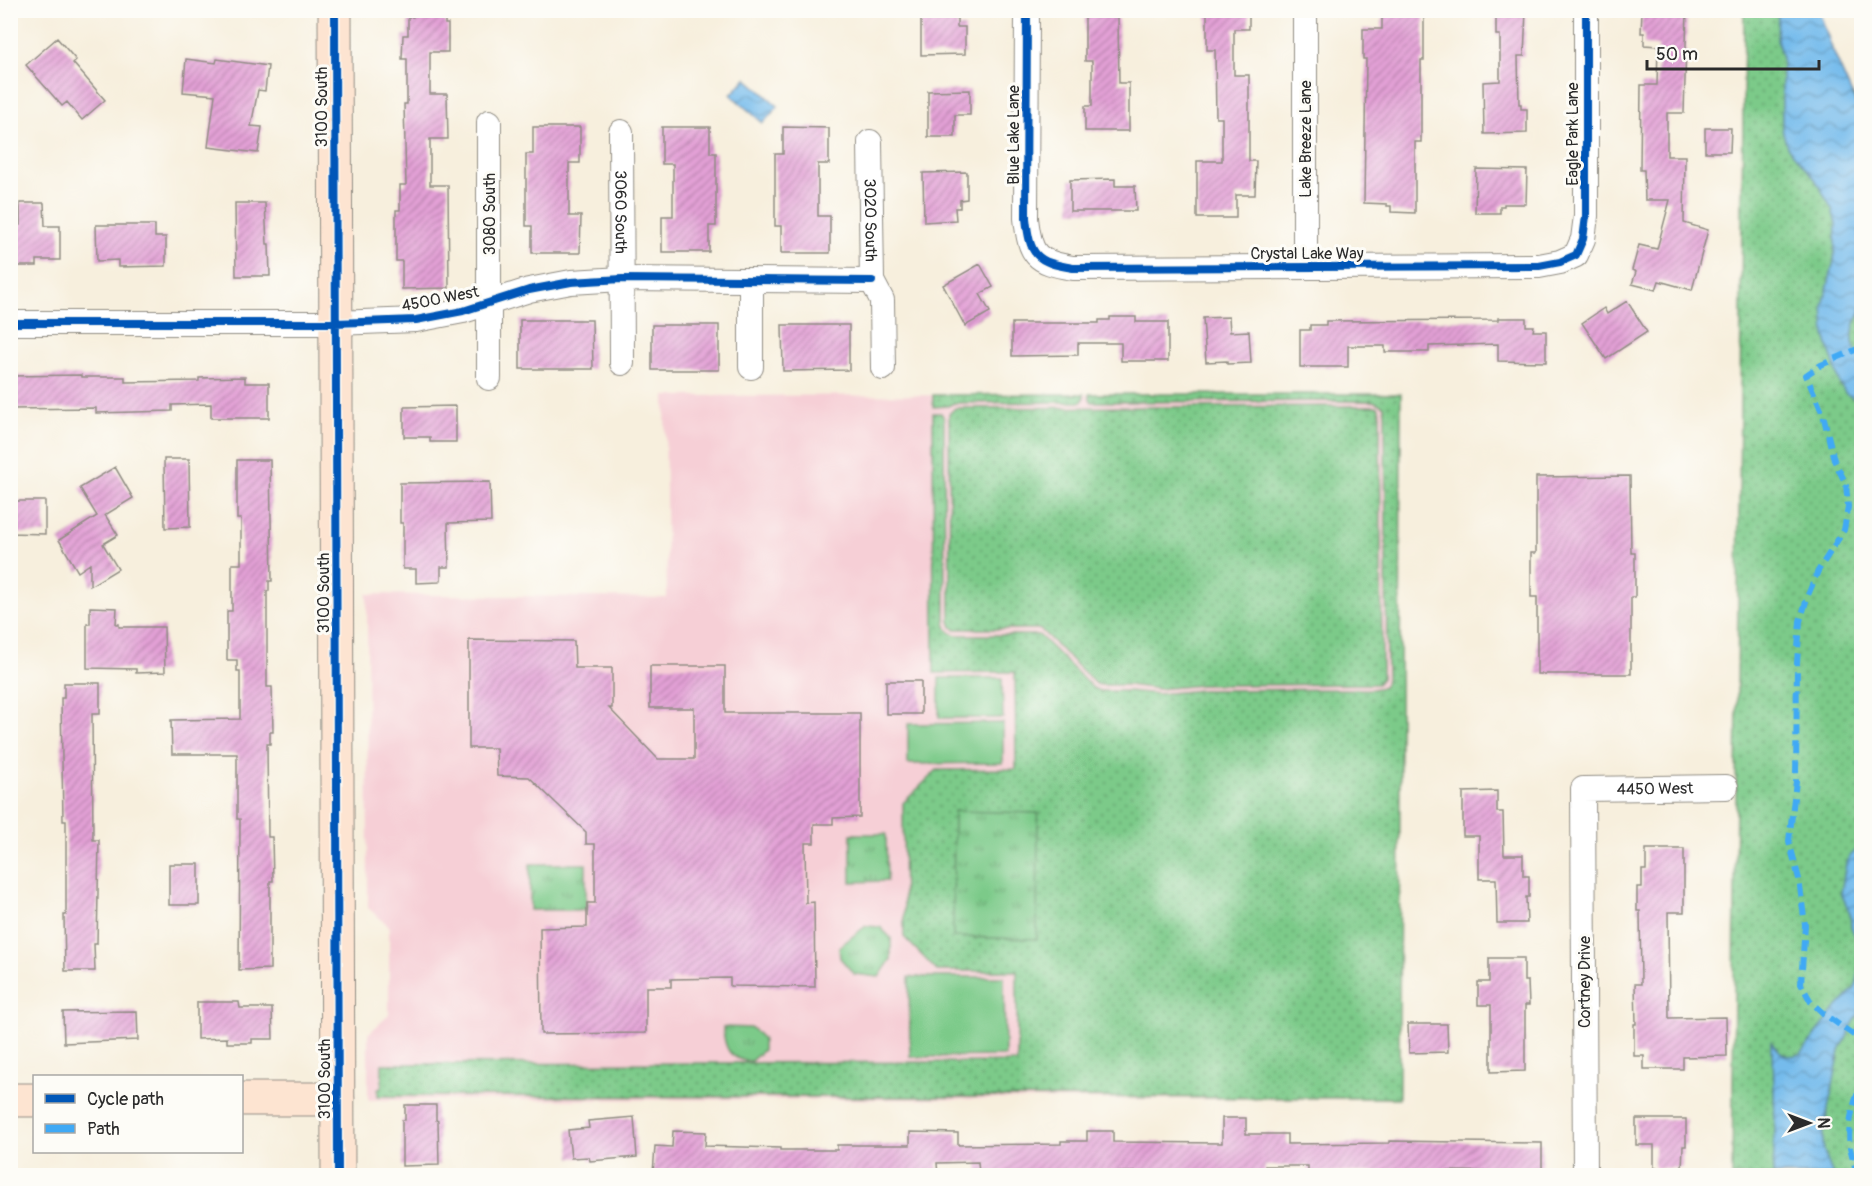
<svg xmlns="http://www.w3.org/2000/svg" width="1872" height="1186" font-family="Pangolin,sans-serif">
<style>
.built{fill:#f6cfd6}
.grass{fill:url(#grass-dots);stroke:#547a5a;stroke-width:1.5}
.park{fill:url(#park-tufts);stroke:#547a5a;stroke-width:1.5}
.garden{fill:#7cca89;stroke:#547a5a;stroke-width:1.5}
.water{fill:url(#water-waves);stroke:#50738c;stroke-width:1.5}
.building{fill:url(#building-hatch)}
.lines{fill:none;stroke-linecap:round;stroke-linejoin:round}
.street-casing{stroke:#918d84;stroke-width:26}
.secondary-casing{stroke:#918d84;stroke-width:35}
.street{stroke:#fff;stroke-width:24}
.secondary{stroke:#fde4d1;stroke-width:33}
.quiet{stroke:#3fa9f5;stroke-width:6;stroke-dasharray:12 6;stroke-linecap:butt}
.cycleway-casing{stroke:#fdfcf7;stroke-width:11}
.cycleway{stroke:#0057b8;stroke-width:8}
.labels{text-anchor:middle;stroke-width:6;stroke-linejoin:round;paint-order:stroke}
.street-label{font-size:16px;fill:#2b2b2b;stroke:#fdfcf7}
</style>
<defs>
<pattern id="grass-dots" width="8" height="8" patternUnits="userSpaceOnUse" patternTransform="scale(1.5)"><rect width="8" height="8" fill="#7cca89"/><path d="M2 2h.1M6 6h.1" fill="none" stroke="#66a470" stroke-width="1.8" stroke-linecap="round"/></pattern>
<pattern id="park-tufts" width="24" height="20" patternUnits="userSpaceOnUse" patternTransform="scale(1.5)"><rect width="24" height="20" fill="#7cca89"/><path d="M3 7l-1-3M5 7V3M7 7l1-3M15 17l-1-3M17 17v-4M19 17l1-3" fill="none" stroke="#66a470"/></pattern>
<pattern id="water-waves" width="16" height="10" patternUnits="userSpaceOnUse" patternTransform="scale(1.5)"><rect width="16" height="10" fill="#74bbec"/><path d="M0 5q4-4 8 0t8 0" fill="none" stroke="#5f98bf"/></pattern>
<pattern id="building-hatch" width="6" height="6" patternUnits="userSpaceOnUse" patternTransform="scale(1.5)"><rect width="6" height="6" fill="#e3a0d6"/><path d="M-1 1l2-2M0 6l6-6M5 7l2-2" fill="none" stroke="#b883ae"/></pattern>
</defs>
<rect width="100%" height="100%" fill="#fdfcf7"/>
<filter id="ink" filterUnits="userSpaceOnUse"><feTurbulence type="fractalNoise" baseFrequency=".0167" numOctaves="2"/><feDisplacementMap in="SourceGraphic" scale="12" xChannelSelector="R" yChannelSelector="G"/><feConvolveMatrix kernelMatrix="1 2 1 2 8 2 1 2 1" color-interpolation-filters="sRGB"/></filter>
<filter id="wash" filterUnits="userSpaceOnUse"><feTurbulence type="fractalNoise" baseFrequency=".008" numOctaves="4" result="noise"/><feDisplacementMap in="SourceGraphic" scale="24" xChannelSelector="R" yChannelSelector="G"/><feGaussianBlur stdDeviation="1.35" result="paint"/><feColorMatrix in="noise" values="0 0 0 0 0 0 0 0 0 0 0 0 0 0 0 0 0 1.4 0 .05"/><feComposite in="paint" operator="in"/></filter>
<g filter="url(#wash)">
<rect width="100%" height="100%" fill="#f7efdd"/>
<path class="built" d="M 1401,394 L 1399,1099 L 368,1100 L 368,1034 L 389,1015 L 389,926 L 368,908 L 367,594 L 667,598 L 665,396 Z"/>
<path class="grass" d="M 1771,10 L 1861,103 L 1862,1175 L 1732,1176 L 1744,11 Z
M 1084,394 L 1084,399 L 1080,402 L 954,403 L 948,406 L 933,407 L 933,395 Z
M 1089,394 L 1401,394 L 1399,1098 L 378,1096 L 378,1090 L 382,1085 L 382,1064 L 1017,1062 L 1017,971 L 937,971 L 904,937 L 903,803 L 937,770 L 1016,769 L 1015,672 L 934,673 L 933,413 L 941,413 L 944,418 L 945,621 C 946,629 949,634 958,635 L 1039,635 L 1093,688 L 1100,691 L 1128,691 L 1158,694 L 1201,690 L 1373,689 L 1383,687 L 1387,679 L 1385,414 L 1384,406 L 1373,401 L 1092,402 L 1090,399 Z
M 1376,406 L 1379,408 L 1380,414 L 1382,674 L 1382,678 L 1377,684 L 1201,685 L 1158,689 L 1128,685 L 1101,685 L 1096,684 L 1041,630 L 1037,629 L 955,629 L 952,627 L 950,621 L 949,414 L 955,408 Z"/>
<path class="park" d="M 954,811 L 1038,813 L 1037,939 L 953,937 Z
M 851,834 L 886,834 L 887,881 L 851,882 Z
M 530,864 L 586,864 L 586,910 L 530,910 Z
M 866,926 L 880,927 L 891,938 L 891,959 L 879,977 L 854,974 L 840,958 L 839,947 Z
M 723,1027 L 752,1028 L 763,1039 L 763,1050 L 751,1061 C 729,1061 724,1047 723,1027 Z"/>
<path class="garden" d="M 939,678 L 1002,678 L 1003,718 L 939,718 Z
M 1003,723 L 1003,763 L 908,764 L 908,724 Z
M 909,977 L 1004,977 L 1005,1056 L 910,1057 Z"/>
<path class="water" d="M 1778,11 L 1819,11 L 1833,51 L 1861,115 L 1862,310 C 1852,324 1848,345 1861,358 L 1861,402 L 1846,394 L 1840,385 L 1825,335 L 1823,306 L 1834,261 L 1836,224 L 1832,209 L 1815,179 L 1787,147 L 1782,129 L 1782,58 L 1777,39 Z
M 746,78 L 778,106 L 763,123 L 731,95 Z
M 1861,846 L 1861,1012 L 1857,1016 L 1840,1051 L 1823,1133 C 1822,1154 1827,1158 1833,1175 L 1773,1175 L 1775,1126 L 1773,1052 L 1771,1052 L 1771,1042 C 1779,1053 1787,1059 1801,1054 L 1833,1012 L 1854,989 L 1857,982 L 1859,972 L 1858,942 L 1851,927 L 1850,913 L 1841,893 L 1846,863 L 1850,856 Z"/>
<g id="blocks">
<path class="building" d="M 413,10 L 445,10 L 445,24 L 448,24 L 448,52 L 430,52 L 430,94 L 447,94 L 448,139 L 430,139 L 430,185 L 448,185 L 449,288 L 402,289 L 402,261 L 396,261 L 396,210 L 400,210 L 400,185 L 406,185 L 404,104 L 407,104 L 407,59 L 402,59 L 403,35 L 408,35 L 408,17 L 413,17 Z
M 921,10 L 953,10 L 953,18 L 957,18 L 957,27 L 965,27 L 965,54 L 921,55 Z
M 1085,10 L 1112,10 L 1112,17 L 1118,17 L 1119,83 L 1129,83 L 1129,131 L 1085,131 L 1085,106 L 1092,106 L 1092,61 L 1085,61 Z
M 1207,10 L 1249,10 L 1249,29 L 1234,29 L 1234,75 L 1249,75 L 1249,161 L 1256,161 L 1255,195 L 1236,195 L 1236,218 L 1197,218 L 1197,161 L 1222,161 L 1222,118 L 1216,118 L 1215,50 L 1207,50 Z
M 1382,10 L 1424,10 L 1424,60 L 1421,60 L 1421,142 L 1415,142 L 1415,213 L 1391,212 L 1391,206 L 1387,206 L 1387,204 L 1364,203 L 1366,59 L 1363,59 L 1363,29 L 1382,29 Z
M 1496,10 L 1526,10 L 1524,56 L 1518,56 L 1519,104 L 1521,104 L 1521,109 L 1527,109 L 1527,133 L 1484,134 L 1483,82 L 1500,81 L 1500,35 L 1496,35 Z
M 1642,10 L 1687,10 L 1684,113 L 1667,113 L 1667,156 L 1685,156 L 1684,223 L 1708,230 L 1692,290 L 1659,281 L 1656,290 L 1632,284 L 1636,272 L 1632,270 L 1639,245 L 1657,249 L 1670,200 L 1645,200 L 1644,170 L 1640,170 L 1641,85 L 1657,85 L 1658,46 L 1644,45 L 1644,33 L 1641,33 Z
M 57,38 L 76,60 L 73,63 L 105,100 L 82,120 L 67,102 L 62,106 L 26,65 Z
M 186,59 L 216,63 L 217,59 L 268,66 L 265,91 L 258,90 L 251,126 L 262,127 L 258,153 L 208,147 L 215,95 L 183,92 Z
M 970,90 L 970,115 L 955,115 L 955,137 L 928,137 L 928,91 Z
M 533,127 L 580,127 L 580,163 L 569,163 L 569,216 L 581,216 L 580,253 L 532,253 L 532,226 L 526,226 L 526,154 L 533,154 Z
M 662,127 L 710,127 L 710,153 L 716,153 L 716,226 L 709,226 L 709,252 L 662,252 L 662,216 L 673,216 L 673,164 L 662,164 Z
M 783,127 L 829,128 L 829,164 L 818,164 L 818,216 L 830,216 L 830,253 L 781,253 L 781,226 L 775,226 L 775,154 L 783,154 Z
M 1705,128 L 1731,128 L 1730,152 L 1705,152 Z
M 1476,169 L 1527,170 L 1526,204 L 1504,204 L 1504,206 L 1500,206 L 1500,213 L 1475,213 Z
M 967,172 L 967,199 L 960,200 L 960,208 L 955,208 L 956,220 L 924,222 L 923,173 Z
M 1115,179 L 1115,186 L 1135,186 L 1136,211 L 1070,211 L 1070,180 Z
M 20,203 L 44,203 L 45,226 L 60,226 L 60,260 L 37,260 L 37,266 L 10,266 L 10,225 L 20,225 Z
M 235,203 L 265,203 L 267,244 L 269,244 L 270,276 L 236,276 Z
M 96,225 L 155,225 L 155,237 L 166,237 L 166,266 L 118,267 L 118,260 L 97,261 Z
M 980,264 L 993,287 L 980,294 L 990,312 L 965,326 L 943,285 Z
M 1627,301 L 1647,332 L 1606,359 L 1582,323 L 1604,308 L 1607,314 Z
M 1110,317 L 1136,317 L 1136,322 L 1168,322 L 1168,361 L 1121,361 L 1121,343 L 1078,343 L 1078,355 L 1012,356 L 1012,323 L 1099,323 L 1099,320 L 1110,320 Z
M 1229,317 L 1230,332 L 1249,331 L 1251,363 L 1227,364 L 1227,361 L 1206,362 L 1203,318 Z
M 1498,318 L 1526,318 L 1526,326 L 1534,326 L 1533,331 L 1546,331 L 1546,362 L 1498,361 L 1498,344 L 1429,346 L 1429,352 L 1385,352 L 1385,346 L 1348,346 L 1348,367 L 1300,367 L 1300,330 L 1310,330 L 1310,325 L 1326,325 L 1326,321 L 1498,320 Z
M 520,320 L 592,320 L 593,369 L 520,369 Z
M 652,325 L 719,325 L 719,370 L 652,370 Z
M 782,325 L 849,325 L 849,370 L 783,371 Z
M 81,375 L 81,377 L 125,377 L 125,382 L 199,381 L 199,378 L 245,377 L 245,383 L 269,383 L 269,418 L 211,418 L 211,404 L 172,405 L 172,411 L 96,413 L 96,408 L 10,409 L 10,376 Z
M 456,406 L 456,442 L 430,442 L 430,437 L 404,437 L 404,407 Z
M 164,459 L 189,459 L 190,527 L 165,528 Z
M 237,460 L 270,460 L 272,581 L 269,581 L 269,591 L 267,591 L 267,687 L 272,687 L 273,732 L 270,732 L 270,744 L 267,744 L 268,837 L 272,837 L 273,881 L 270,881 L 270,969 L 239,970 L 240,819 L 237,819 L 237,754 L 172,754 L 171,720 L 240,719 L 240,671 L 237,671 L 237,660 L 227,660 L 227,611 L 232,611 L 232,564 L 241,564 L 241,519 L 237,519 Z
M 115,467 L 133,498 L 105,515 L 118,535 L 103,544 L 118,569 L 90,586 L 90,564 L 78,572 L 59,540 L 97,516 L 80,488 Z
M 1630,476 L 1631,553 L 1635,553 L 1635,597 L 1631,597 L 1631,674 L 1537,674 L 1537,597 L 1531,597 L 1531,553 L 1536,553 L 1536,477 Z
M 490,482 L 491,522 L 448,523 L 449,567 L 441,567 L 441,580 L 439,582 L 416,583 L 416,569 L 403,569 L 403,523 L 400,523 L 400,483 Z
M 10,501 L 45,501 L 45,534 L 10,533 Z
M 90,607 L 117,608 L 116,624 L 119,624 L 119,627 L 164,627 L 165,672 L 136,673 L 136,669 L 87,668 L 87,624 L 90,624 Z
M 469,640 L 574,641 L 575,668 L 612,668 L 612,708 L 609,708 L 658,759 L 694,759 L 694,708 L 650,708 L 650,666 L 725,666 L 725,713 L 860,713 L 860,817 L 833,818 L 833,824 L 814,824 L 814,843 L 805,843 L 806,903 L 814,902 L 815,987 L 730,986 L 730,978 L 671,979 L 671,987 L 646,987 L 646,1033 L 541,1034 L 540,928 L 587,927 L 587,903 L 595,903 L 595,844 L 586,844 L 586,832 L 529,777 L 497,776 L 496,748 L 469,748 Z
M 886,681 L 921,681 L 921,714 L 886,714 Z
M 64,683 L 100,683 L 100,714 L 92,714 L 93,840 L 99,840 L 97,944 L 94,944 L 95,971 L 65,971 L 64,915 L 66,915 L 66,821 L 63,821 L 61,698 L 64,698 Z
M 1497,791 L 1497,812 L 1503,812 L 1504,855 L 1523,855 L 1523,876 L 1529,876 L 1529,897 L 1526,897 L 1527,923 L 1497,923 L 1496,879 L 1479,879 L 1479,836 L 1463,836 L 1463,792 Z
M 1646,849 L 1684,849 L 1684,912 L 1668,912 L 1669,1018 L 1726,1017 L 1727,1056 L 1683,1057 L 1683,1069 L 1644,1069 L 1644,1056 L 1634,1056 L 1634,1024 L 1636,1024 L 1635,984 L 1641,984 L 1640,911 L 1637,911 L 1637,887 L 1642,887 L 1642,870 L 1646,870 Z
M 169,864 L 199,864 L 199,905 L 169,905 Z
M 1489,958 L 1524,958 L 1524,981 L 1528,981 L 1529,1005 L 1525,1005 L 1525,1071 L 1491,1072 L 1491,1005 L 1478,1005 L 1478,982 L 1489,982 Z
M 197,1002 L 239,1002 L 240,1008 L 272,1008 L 273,1039 L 252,1039 L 252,1043 L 227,1043 L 227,1038 L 197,1039 Z
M 137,1011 L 138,1040 L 64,1043 L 63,1012 Z
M 1408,1024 L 1447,1024 L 1448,1052 L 1409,1053 Z
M 405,1105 L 436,1105 L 436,1120 L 438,1121 L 439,1165 L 402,1166 L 402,1120 L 405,1120 Z
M 634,1117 L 637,1157 L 590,1161 L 589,1157 L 571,1158 L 568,1130 L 589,1128 L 588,1121 Z
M 1222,1118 L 1246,1118 L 1246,1134 L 1287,1134 L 1287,1144 L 1389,1143 L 1389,1141 L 1542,1143 L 1542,1172 L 1436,1171 L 1436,1174 L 1389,1174 L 1389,1172 L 1308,1173 L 1308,1166 L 1265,1166 L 1265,1176 L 1142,1174 L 1142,1172 L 979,1174 L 978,1162 L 937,1163 L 938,1176 L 679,1176 L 653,1174 L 655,1146 L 672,1147 L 673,1131 L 706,1132 L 705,1146 L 780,1148 L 780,1150 L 837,1150 L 837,1145 L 910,1145 L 910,1132 L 958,1133 L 958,1145 L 1061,1144 L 1061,1141 L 1087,1141 L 1087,1131 L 1113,1131 L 1113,1142 L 1222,1143 Z
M 1636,1119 L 1686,1119 L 1686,1146 L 1683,1146 L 1682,1168 L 1654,1168 L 1654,1145 L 1636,1145 Z"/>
</g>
</g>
<g filter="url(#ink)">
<use href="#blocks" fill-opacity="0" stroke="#918d84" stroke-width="1.5"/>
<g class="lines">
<g class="street-casing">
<g id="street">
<path d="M 1027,10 L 1026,218 C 1030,255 1035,262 1073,268 L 1539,266 L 1560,262 L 1576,255 L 1583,239 L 1586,216 L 1586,10"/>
<path d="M 1305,10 L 1305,267"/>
<path d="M 489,122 L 489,378"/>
<path id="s1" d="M 621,132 L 622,363"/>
<path id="s2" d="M 870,142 L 872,281 L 882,300 L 883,368"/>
<path d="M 751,280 L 751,367"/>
<path d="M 10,323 L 335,323 L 416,320 L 463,311 L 529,290 L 571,282 L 622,279 L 872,281"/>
<path id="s3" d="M 1585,1176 L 1583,789 L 1726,787"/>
</g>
</g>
<g class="secondary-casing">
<path id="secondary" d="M 335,10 L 338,1176
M 242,1099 L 338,1099
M 10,1100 L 34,1100"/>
</g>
<use href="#street" class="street"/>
<use href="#secondary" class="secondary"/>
<path class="quiet" d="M 1862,347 L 1821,365 L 1806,375 L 1823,414 L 1834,460 L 1846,484 L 1848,507 L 1844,530 L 1818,571 L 1808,595 L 1800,621 L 1797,663 L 1796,781 L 1789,841 L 1799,879 L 1805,925 L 1801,984 L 1811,1002 L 1824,1014 L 1862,1041
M 1857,1176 C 1855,1166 1852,1157 1850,1148 C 1847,1126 1853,1103 1862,1083"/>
<g class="cycleway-casing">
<path id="cycleway" d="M 335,10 L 338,1176
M 1027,10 L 1026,218 C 1030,255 1035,262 1073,268 L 1539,266 L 1560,262 L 1576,255 L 1583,239 L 1586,216 L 1586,10
M 10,323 L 335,323 L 416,320 L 463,311 L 529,290 L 571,282 L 622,279 L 872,281"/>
</g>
<use href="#cycleway" class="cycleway"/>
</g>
</g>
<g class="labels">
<g class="street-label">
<text transform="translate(321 107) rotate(-90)" y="6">3100 South</text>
<text transform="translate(1572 134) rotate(-90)" y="6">Eagle Park Lane</text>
<text transform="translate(1013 135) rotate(-90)" y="6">Blue Lake Lane</text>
<text transform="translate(1305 139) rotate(-90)" y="6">Lake Breeze Lane</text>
<text dy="6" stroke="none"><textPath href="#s1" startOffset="80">3060 South</textPath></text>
<text transform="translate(489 214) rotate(-90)" y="6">3080 South</text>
<text dy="6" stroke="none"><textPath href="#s2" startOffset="78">3020 South</textPath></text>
<text x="1307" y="259">Crystal Lake Way</text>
<text transform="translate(440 298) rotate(-11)" y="6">4500 West</text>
<text transform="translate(323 593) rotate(-90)" y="6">3100 South</text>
<text dy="6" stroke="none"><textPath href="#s3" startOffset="459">4450 West</textPath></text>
<text transform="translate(1584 982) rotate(-90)" y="6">Cortney Drive</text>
<text transform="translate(324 1079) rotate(-90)" y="6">3100 South</text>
</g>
</g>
<rect width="1872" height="1186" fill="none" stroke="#fdfcf7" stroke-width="36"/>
<rect x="33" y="1075" width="210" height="78" fill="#fdfcf7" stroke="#a9a8a5" stroke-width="1.5"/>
<rect x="45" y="1094" width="30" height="9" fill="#0057b8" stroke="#a9a8a5" stroke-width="1.5"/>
<text x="87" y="1105" font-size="18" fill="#2b2b2b">Cycle path</text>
<rect x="45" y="1124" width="30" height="9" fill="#3fa9f5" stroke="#a9a8a5" stroke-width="1.5"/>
<text x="87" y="1135" font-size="18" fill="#2b2b2b">Path</text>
<g transform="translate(1809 1123) rotate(90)" stroke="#fdfcf7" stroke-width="4.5" paint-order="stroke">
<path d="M0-4.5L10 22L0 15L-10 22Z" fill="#2b2b2b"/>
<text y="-9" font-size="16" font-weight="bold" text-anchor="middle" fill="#2b2b2b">N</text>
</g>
<path d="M1647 60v9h172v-9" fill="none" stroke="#2b2b2b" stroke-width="3"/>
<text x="1656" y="60" font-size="18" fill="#2b2b2b" stroke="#fdfcf7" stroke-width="4.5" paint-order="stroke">50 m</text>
</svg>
